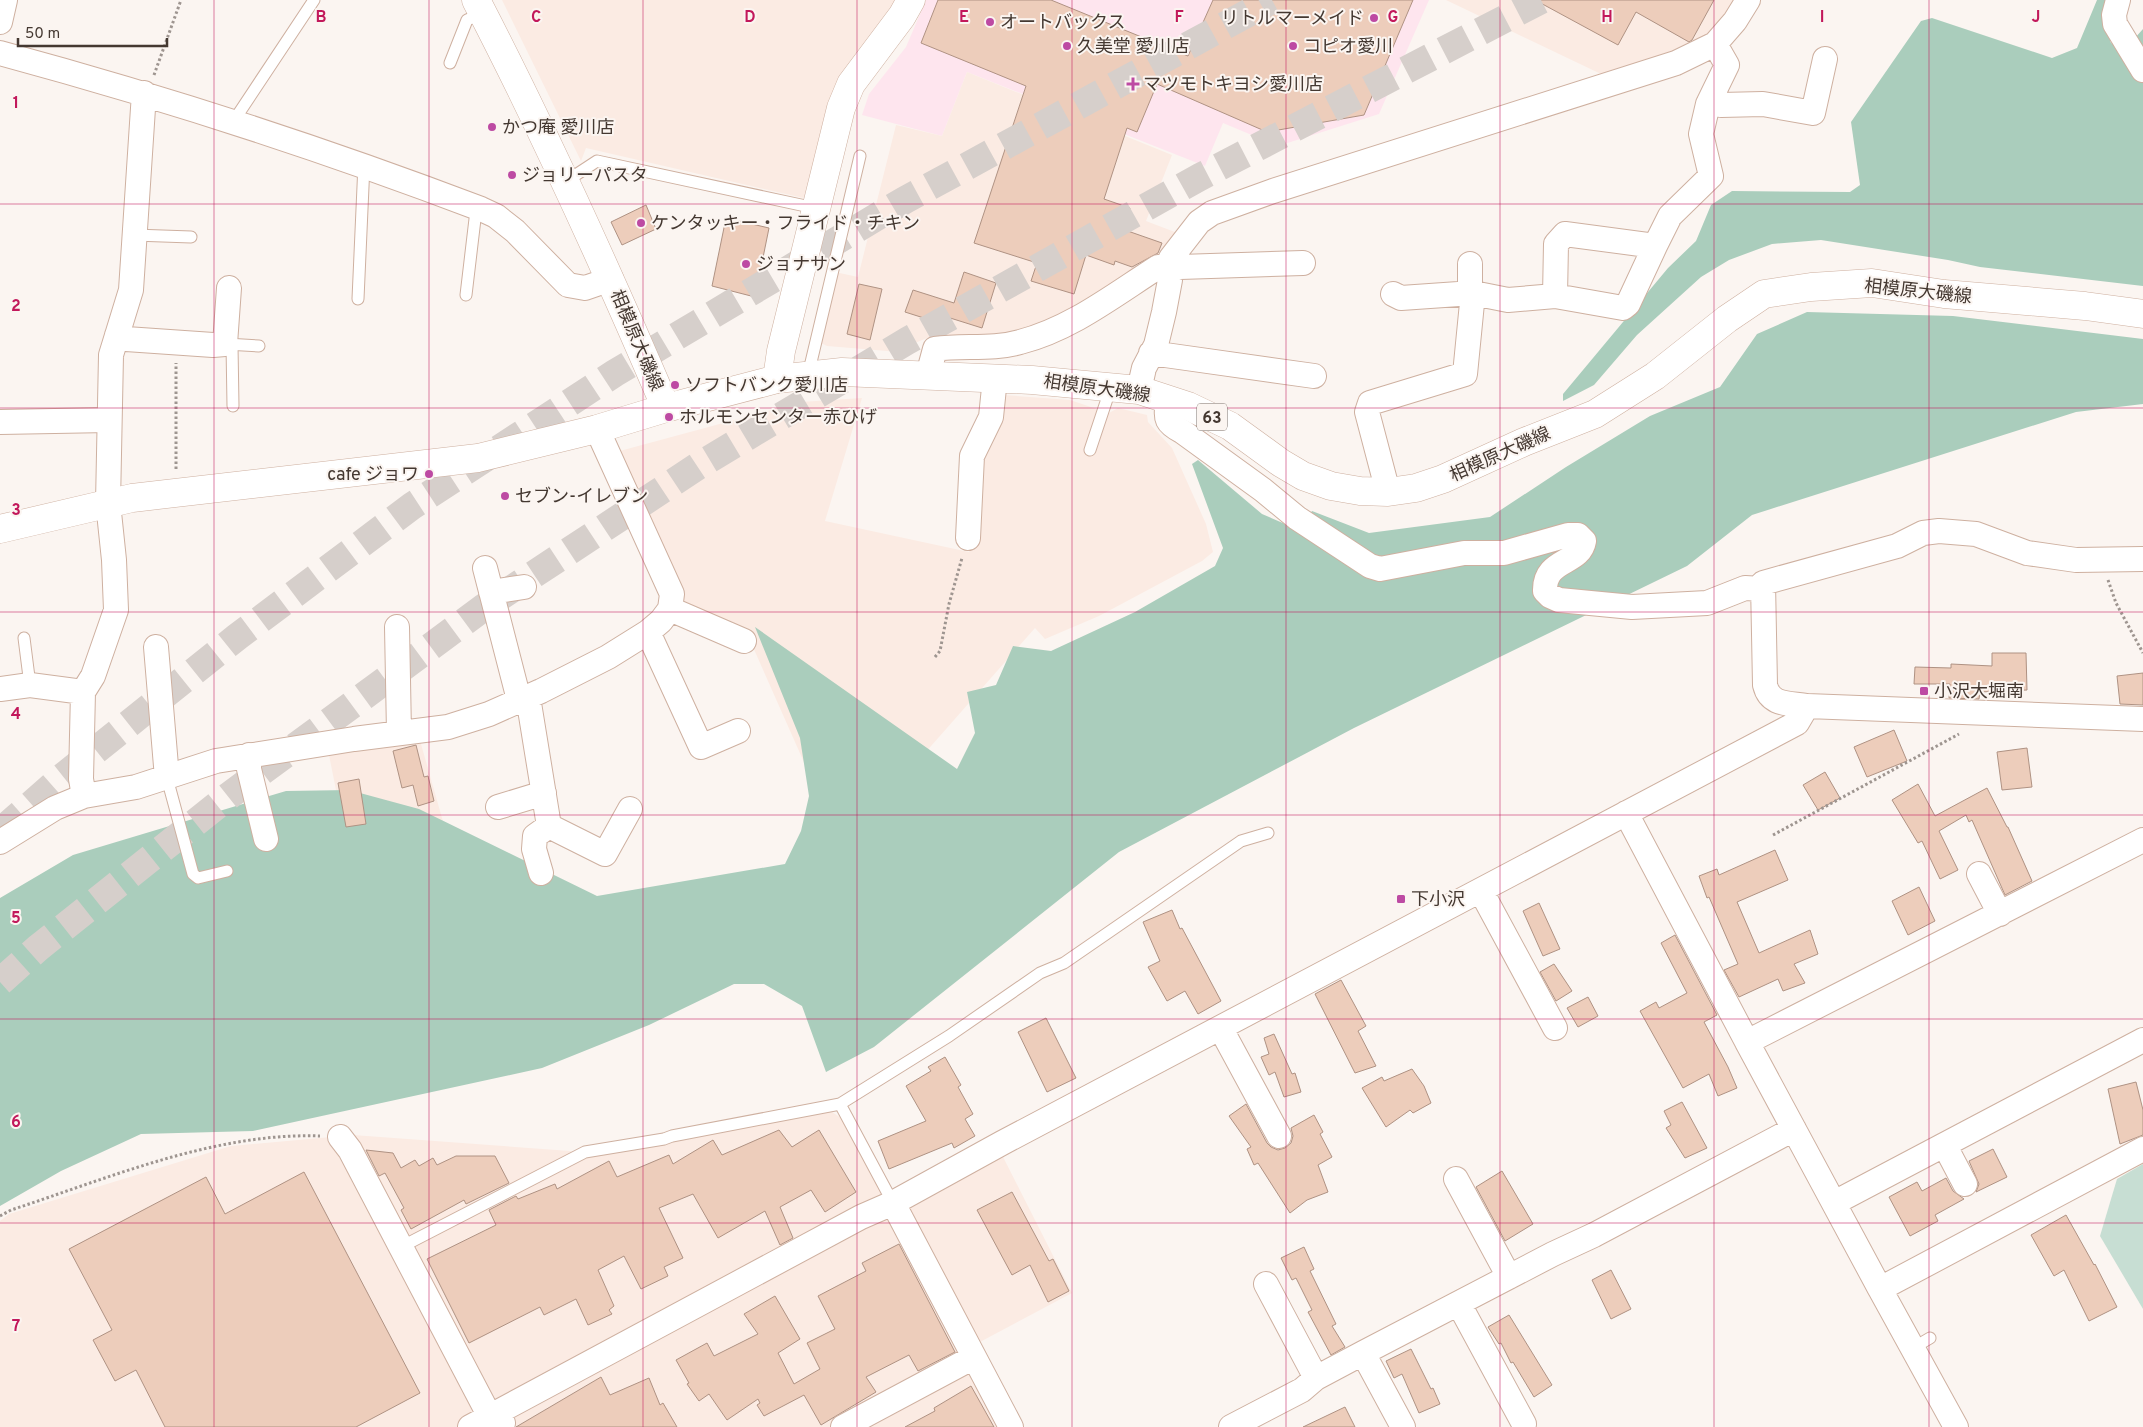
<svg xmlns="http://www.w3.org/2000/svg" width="2143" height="1427" font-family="Overpass,'Noto Sans JP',sans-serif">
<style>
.commercial{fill:#fee5ee}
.built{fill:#fbebe3}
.green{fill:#c7ded3}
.forest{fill:#aacdbc}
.building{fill:#edcdbb;stroke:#af9283}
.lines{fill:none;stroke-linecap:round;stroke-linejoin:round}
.motorway-tunnel{stroke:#d6cfcb;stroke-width:28;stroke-dasharray:28 14;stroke-linecap:butt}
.service-casing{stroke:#ceb0a0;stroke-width:13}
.minor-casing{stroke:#ceb0a0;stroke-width:26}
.tertiary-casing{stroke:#ceb0a0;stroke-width:29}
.primary-casing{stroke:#ceb0a0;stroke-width:29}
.path{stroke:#9e9590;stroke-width:3;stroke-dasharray:2.5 2.5;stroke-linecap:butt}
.service{stroke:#fff;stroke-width:11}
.minor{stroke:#fff;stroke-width:24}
.tertiary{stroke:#fff;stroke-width:28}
.primary{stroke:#fff;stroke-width:28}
.grid{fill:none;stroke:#c2185b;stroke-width:1;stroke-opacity:0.55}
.poi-dot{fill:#bd4aa3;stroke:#fbf5f1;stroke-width:2}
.labels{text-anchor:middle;stroke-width:4;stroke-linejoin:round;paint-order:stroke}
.shield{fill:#fbf5f1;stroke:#7b716b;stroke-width:1}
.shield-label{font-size:16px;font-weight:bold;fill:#443831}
.poi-label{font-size:18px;fill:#443831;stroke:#fbf5f1;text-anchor:start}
.street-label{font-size:18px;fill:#443831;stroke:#fbf5f1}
.grid-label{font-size:16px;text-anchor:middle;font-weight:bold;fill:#c2185b;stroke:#fbf5f1;stroke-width:4;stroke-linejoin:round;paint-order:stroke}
</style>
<rect width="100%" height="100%" fill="#fbf5f1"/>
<path class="commercial" d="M 926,0 L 1429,0 L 1379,114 L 1278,146 L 1223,123 L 1205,166 L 967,72 L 942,136 L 862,115 L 869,94 L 906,47 Z"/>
<path class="built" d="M 502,0 L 898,0 L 808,199 L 586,148 L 581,161 Z
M 1446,0 L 1739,0 L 1717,28 L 1694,46 L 1603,78 L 1601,74 Z
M 967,72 L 1172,155 L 1146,221 L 1180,234 L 1171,250 L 1040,330 L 974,342 L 927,338 L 915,343 L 911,353 L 827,346 L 821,343 L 835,272 L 858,277 L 896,125 L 942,136 Z
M 1004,395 L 1070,400 L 1109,413 L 1118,408 L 1147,415 L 1148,422 L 1172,448 L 1206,524 L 1213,552 L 1202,561 L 1099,616 L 1045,639 L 1035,628 L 917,762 L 826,812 L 749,638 L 684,610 L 616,452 L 801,402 L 862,398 L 825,521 L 969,552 L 970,548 L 975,548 L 979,459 Z
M 419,737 L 446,832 L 344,830 L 328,750 Z
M 829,1110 L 841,1118 L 891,1212 L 1000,1151 L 1072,1293 L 963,1351 L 1003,1427 L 0,1427 L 0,1221 L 9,1214 L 231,1146 L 353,1135 L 570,1151 L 588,1157 L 667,1144 L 672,1141 Z"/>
<path class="green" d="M 2143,1164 L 2143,1309 L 2100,1236 L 2117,1179 Z"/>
<path class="forest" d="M 2097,0 L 2119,0 L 2107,31 L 2111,43 L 2126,48 L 2143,29 L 2143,286 L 1980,267 L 1948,260 L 1821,240 L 1772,244 L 1729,260 L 1701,277 L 1637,335 L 1594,385 L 1563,401 L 1563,394 L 1668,268 L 1696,241 L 1711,205 L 1732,191 L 1850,192 L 1860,185 L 1851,122 L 1921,21 L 1932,18 L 2052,58 L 2077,48 Z
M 1807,312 L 1953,316 L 2143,339 L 2143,404 L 2076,412 L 1752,515 L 1687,566 L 1354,728 L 1119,852 L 874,1047 L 826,1072 L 802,1006 L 764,984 L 734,984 L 649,1025 L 542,1068 L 253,1131 L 141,1134 L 61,1171 L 0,1206 L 0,898 L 73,855 L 286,791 L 349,790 L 419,809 L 597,896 L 785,864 L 801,831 L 809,796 L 800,738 L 755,627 L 957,769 L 975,733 L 967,692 L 996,685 L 1013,646 L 1051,651 L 1135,612 L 1215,566 L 1223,548 L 1192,464 L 1198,460 L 1262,514 L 1299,530 L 1312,511 L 1369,533 L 1490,517 L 1566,467 L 1650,416 L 1720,387 L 1757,334 Z"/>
<path class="building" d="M 938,0 L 1051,0 L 1188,56 L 1213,0 L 1413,0 L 1364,115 L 1267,132 L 1157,84 L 1137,132 L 1127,128 L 1104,199 L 1130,208 L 1122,229 L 1162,243 L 1158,253 L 1132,267 L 1115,261 L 1114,265 L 1086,255 L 1074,294 L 1031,281 L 1037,263 L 974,243 L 1026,86 L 921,43 Z
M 1535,0 L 1714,0 L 1692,40 L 1689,42 L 1636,12 L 1618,45 Z
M 646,205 L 656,229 L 622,245 L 611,222 Z
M 726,218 L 769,228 L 755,297 L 712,286 Z
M 964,272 L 996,283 L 982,328 L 947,317 L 946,322 L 928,316 L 927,319 L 905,312 L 913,290 L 954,303 Z
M 859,284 L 882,289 L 870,340 L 847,334 Z
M 1992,653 L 2026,653 L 2027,690 L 1980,692 L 1979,699 L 1949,698 L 1950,684 L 1914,684 L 1915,667 L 1951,668 L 1951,664 L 1992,666 Z
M 2143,673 L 2143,705 L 2120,704 L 2117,676 Z
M 1894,730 L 1907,761 L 1867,777 L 1854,747 Z
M 416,745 L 424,777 L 428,776 L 434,801 L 418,806 L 413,785 L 402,788 L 393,751 Z
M 2027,748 L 2032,787 L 2002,790 L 1997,752 Z
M 1825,772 L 1840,798 L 1818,810 L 1803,785 Z
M 359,779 L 366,824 L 346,827 L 338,783 Z
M 1918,784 L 1935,816 L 1987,788 L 2007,827 L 2008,827 L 2032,881 L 2005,895 L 1972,820 L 1969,822 L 1966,815 L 1939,831 L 1958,870 L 1940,879 L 1922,841 L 1918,843 L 1892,800 Z
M 1775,850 L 1788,880 L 1737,902 L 1759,953 L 1810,930 L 1818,954 L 1794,964 L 1805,983 L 1783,991 L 1778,979 L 1739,997 L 1724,970 L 1738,964 L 1709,897 L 1707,898 L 1699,876 L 1717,869 L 1719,875 Z
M 1919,887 L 1935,921 L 1908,935 L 1892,901 Z
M 1539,903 L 1560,949 L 1543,956 L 1523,911 Z
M 1172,910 L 1180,929 L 1182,928 L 1221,1001 L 1198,1014 L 1185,991 L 1167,1001 L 1148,967 L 1160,961 L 1143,922 Z
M 1675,935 L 1717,1015 L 1704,1022 L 1728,1067 L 1737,1088 L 1718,1096 L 1709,1074 L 1683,1088 L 1640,1011 L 1656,1002 L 1659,1008 L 1687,993 L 1661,943 Z
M 1554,964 L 1572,991 L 1556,1001 L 1540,972 Z
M 1341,980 L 1366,1026 L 1358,1031 L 1376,1066 L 1355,1073 L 1315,994 Z
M 1588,997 L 1598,1016 L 1578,1027 L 1567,1008 Z
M 1046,1018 L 1076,1078 L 1047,1092 L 1018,1032 Z
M 1274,1034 L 1292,1074 L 1295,1073 L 1301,1092 L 1284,1097 L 1275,1072 L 1269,1075 L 1261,1057 L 1269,1054 L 1264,1038 Z
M 945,1057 L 961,1085 L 958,1087 L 973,1114 L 965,1119 L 975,1136 L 954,1148 L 952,1143 L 889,1169 L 878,1141 L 926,1121 L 906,1086 L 931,1071 L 928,1067 Z
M 1412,1069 L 1424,1086 L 1431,1103 L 1413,1113 L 1410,1110 L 1386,1127 L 1362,1088 L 1382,1077 L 1384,1081 Z
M 2136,1082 L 2143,1110 L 2143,1135 L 2120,1144 L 2108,1089 Z
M 1682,1102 L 1707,1148 L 1685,1158 L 1666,1128 L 1671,1125 L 1664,1111 Z
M 1246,1104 L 1267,1143 L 1271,1147 L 1278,1150 L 1285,1148 L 1291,1143 L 1293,1136 L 1291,1128 L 1314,1115 L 1323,1132 L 1320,1134 L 1332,1157 L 1318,1165 L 1328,1192 L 1307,1200 L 1290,1213 L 1258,1163 L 1254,1165 L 1247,1149 L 1251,1147 L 1229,1116 Z
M 779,1130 L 792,1147 L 819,1130 L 856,1192 L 825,1212 L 811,1190 L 780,1207 L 793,1238 L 780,1245 L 765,1211 L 718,1238 L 693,1194 L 659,1208 L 683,1258 L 664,1267 L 668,1276 L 641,1289 L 624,1256 L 598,1270 L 614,1306 L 609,1310 L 612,1314 L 588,1325 L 576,1299 L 544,1315 L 540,1307 L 469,1343 L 427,1259 L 496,1225 L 489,1210 L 516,1196 L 518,1199 L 555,1184 L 557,1189 L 609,1161 L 617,1177 L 669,1155 L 673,1164 L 713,1140 L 722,1155 Z
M 1993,1149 L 2007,1177 L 1976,1192 L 1979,1184 L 1969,1161 Z
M 366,1150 L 393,1153 L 401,1168 L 415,1160 L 419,1166 L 433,1158 L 437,1165 L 456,1156 L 495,1156 L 509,1183 L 466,1204 L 464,1200 L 411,1229 L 401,1210 L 404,1208 L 385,1173 L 379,1176 Z
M 1502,1171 L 1533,1224 L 1505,1241 L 1476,1187 Z
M 304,1172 L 420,1393 L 356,1427 L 165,1427 L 136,1370 L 115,1381 L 93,1340 L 112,1330 L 69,1249 L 206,1177 L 225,1214 Z
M 1946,1178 L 1953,1191 L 1964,1199 L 1935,1215 L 1938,1221 L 1910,1236 L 1889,1197 L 1917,1182 L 1922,1191 Z
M 1012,1192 L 1049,1261 L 1053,1259 L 1069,1291 L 1048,1302 L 1030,1265 L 1012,1275 L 977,1210 Z
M 2066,1215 L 2094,1265 L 2095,1264 L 2117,1307 L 2089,1321 L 2064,1270 L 2054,1276 L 2031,1235 Z
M 899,1244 L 955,1352 L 918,1371 L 909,1355 L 866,1377 L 876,1392 L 821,1425 L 804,1395 L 764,1416 L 757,1405 L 760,1403 L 758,1399 L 727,1420 L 709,1394 L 699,1401 L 687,1384 L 689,1383 L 676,1360 L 707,1343 L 714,1356 L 758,1334 L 744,1314 L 775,1296 L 800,1339 L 778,1353 L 794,1384 L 820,1369 L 807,1343 L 835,1329 L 818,1296 L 866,1271 L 862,1263 Z
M 1304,1247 L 1314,1269 L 1310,1271 L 1336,1324 L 1332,1326 L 1345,1347 L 1331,1355 L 1308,1312 L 1312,1310 L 1296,1278 L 1292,1280 L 1281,1258 Z
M 1611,1270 L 1631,1309 L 1611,1319 L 1592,1280 Z
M 1509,1315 L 1552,1385 L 1534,1397 L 1513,1362 L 1511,1363 L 1501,1343 L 1499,1344 L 1488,1327 Z
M 1411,1349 L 1431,1389 L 1433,1388 L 1440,1404 L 1419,1413 L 1402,1374 L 1394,1378 L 1386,1361 Z
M 601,1377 L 610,1395 L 649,1378 L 660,1405 L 663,1403 L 677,1427 L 516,1427 Z
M 971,1386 L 994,1427 L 905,1427 L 935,1411 L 934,1408 Z
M 1345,1407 L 1355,1427 L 1303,1427 Z"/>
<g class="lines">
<path class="motorway-tunnel" d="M 0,832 L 60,779 L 237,637 L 412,506 L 615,373 L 905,200 L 1272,0
M 0,982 L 38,948 L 230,795 L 483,608 L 698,466 L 907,341 L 1200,177 L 1541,0"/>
<g class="service-casing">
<path id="service" d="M 450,63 L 467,20 L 483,13
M 233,122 L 314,0
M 565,182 L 597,161 L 815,208
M 134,235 L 191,237
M 466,295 L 475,219 L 481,209
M 358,299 L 364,164
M 226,344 L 259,346
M 232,345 L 233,406
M 808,375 L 860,156
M 1090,450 L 1107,399 L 1107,387
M 24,638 L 30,685
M 167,778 L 193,874 L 198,878 L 227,871
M 840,1104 L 893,1203
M 401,1247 L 585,1152 L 664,1139 L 672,1136 L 840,1104 L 949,1036 L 1040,973 L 1064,963 L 1241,841 L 1268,833
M 1913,1348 L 1930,1338"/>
</g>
<g class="minor-casing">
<path id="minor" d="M 2118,0 L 2114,15 L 2115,24 L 2143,70
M 0,22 L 5,0
M 0,53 C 163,97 323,149 481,209 L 496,216 L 515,231 L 568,285 L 585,288 L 611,279
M 1709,102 L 1721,105 L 1763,104 L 1813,113 L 1825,59
M 1655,246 L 1670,216 L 1711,176 L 1701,134 L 1708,104 L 1727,65 L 1715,44
M 1168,271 L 1180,267 L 1303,263
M 1393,294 L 1401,298 L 1473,293 L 1470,288 L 1470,264
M 117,335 L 126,339 L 213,345 L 225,344 L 229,288
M 1151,353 L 1314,376
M 928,375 L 935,349 C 964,345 992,350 1020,342 C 1071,329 1114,295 1158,267 L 1167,267 L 1171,258 L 1199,222 L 1212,213 L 1273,191 L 1676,63 L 1715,44 L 1735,21 L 1748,0
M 1139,390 L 1144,368 L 1156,345 L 1164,312 L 1170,280 L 1167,267
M 1168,399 C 1166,419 1164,422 1183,432 L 1263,490 L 1297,518 L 1370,566 L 1380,569 L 1464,553 L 1504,553 L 1568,535 L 1578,535 L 1584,541 C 1580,565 1544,558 1545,591 L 1550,596 L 1559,600 L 1632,607 L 1707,603 L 1745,588 L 1762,589
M 0,422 L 109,420
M 1388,492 L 1367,412 L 1370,403 L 1465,374 L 1473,293 L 1508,300 L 1555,296 L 1623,308 L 1628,304 L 1655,246 L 1565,234 L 1556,244 L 1555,296
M 968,538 L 972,456 L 991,417 L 995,378
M 485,568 L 517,692 L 521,700
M 491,592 L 524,587
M 670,609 L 744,641
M 397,627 L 399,733
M 648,632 L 701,747 L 738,731
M 156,647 L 167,778
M 0,689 L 30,685 L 83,692
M 528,697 L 549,826 L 605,854 L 630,809
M 1807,706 C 1789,703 1770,706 1765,685 L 1763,583 L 1897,546 L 1923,533 L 1939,531 L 1976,534 L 2027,553 L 2076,560 L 2143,559
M 249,755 L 249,769 L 266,839
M 84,796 L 81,779 L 83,692 L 93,676 L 116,610 L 114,560 L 108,503 L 111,355 L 131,290 L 144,93
M 498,807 L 544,793
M 1626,813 L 1747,1042
M 2143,840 L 1747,1042 L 1880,1289 L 2143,1149
M 0,842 L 55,808 L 84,796 L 136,787 L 216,761 L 354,739 L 448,727 L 489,714 L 541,691 L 608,657 L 648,632 L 661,621 L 670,609 L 672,594 L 597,429
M 541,873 L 534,849 L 535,836 L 549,826
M 1979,874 L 2000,914
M 1481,891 L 1555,1028
M 1221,1029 L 1279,1136
M 340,1137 L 350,1150 L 490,1417 L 502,1420 L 503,1423
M 1945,1146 L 1965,1184
M 1456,1179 L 1509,1277
M 893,1203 L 1011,1427
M 1834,1203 L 2143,1040
M 1266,1284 L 1316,1378
M 1880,1289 L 1956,1427
M 1459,1304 L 1524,1424
M 1363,1353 L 1403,1427
M 470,1427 L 861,1217 L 893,1203 L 1002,1143 L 1797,723 L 1807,706 L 2143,719
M 843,1427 L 974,1357
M 1231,1427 L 1302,1390 L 1316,1378 L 1363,1353 L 1553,1254 L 1594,1235 L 1794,1129"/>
</g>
<g class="tertiary-casing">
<path id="tertiary" d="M 777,379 L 781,351 L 841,108 L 851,84 L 902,16 L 911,0
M 0,529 L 132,498 L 478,458 L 597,429 L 666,408"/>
</g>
<g class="primary-casing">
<path id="primary" d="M 476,0 C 545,133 607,270 666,408 L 777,379 L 842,372 L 1032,380 L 1139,390 L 1188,406 L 1230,426 L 1281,463 L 1303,476 L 1331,486 L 1360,491 L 1388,492 L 1416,488 L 1443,479 L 1524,442 L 1595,414 L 1655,376 L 1727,319 L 1764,294 L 1811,287 L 1872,283 L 1944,294 L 2085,306 L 2143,314"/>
</g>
<path class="path" d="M 154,75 L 181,0
M 176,469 L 176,363
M 2108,580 L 2116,603 L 2143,653
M 935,657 L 940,651 L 949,604 L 962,558
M 1773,835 L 1959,734
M 0,1216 L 11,1210 C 109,1178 216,1132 320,1136"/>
<use href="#service" class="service"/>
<use href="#minor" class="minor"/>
<use href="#tertiary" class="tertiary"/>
<use href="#primary" class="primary"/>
</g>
<path class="grid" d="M 214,0 L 214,1427M 429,0 L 429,1427M 643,0 L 643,1427M 857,0 L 857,1427M 1072,0 L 1072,1427M 1286,0 L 1286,1427M 1500,0 L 1500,1427M 1714,0 L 1714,1427M 1929,0 L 1929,1427M 0,204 L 2143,204M 0,408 L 2143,408M 0,612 L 2143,612M 0,815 L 2143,815M 0,1019 L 2143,1019M 0,1223 L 2143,1223"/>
<g class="poi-dot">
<circle cx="1374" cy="18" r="5"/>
<circle cx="990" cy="22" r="5"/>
<circle cx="1067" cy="46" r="5"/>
<circle cx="1293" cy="46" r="5"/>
<path d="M1130.5 76.5h5v5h5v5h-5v5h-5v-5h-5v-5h5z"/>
<circle cx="492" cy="127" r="5"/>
<circle cx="512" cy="175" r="5"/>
<circle cx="641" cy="223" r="5"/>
<circle cx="746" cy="264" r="5"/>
<circle cx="675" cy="385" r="5"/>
<circle cx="669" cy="417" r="5"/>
<circle cx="429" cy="474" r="5"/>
<circle cx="505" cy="496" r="5"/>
<rect x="1919" y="686" width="10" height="10" rx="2.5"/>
<rect x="1396" y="894" width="10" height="10" rx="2.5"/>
</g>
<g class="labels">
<rect class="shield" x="1197" y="403.5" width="30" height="27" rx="4"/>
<g class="shield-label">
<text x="1212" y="423">63</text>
</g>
<g class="poi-label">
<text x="1364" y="24" text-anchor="end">リトルマーメイド</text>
<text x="1000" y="28">オートバックス</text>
<text x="1077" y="52">久美堂 愛川店</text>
<text x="1303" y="52">コピオ愛川</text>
<text x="1143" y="90">マツモトキヨシ愛川店</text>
<text x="502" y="133">かつ庵 愛川店</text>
<text x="522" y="181">ジョリーパスタ</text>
<text x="651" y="229">ケンタッキー・フライド・チキン</text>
<text x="756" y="270">ジョナサン</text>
<text x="685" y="391">ソフトバンク愛川店</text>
<text x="679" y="423">ホルモンセンター赤ひげ</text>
<text x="419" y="480" text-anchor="end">cafe ジョワ</text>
<text x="515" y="502">セブン-イレブン</text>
<text x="1934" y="697">小沢大堀南</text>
<text x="1411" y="905">下小沢</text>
</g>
<g class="street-label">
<text transform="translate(1918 291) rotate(6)" y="6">相模原大磯線</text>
<text transform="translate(637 340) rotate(67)" y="6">相模原大磯線</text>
<text transform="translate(1097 388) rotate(8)" y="6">相模原大磯線</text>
<text transform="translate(1500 454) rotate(-24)" y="6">相模原大磯線</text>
</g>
</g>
<g class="grid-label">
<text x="321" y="22">B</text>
<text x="536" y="22">C</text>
<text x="750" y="22">D</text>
<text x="964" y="22">E</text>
<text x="1179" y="22">F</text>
<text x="1393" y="22">G</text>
<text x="1607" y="22">H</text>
<text x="1822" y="22">I</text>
<text x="2036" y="22">J</text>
<text x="16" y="108">1</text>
<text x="16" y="311">2</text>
<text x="16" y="515">3</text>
<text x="16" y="719">4</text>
<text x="16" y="923">5</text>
<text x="16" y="1127">6</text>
<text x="16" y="1331">7</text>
</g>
<path d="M18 38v8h149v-8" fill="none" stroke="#443831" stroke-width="2.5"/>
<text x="25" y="38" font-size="15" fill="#443831" stroke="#fbf5f1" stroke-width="4" paint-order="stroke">50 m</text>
</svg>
